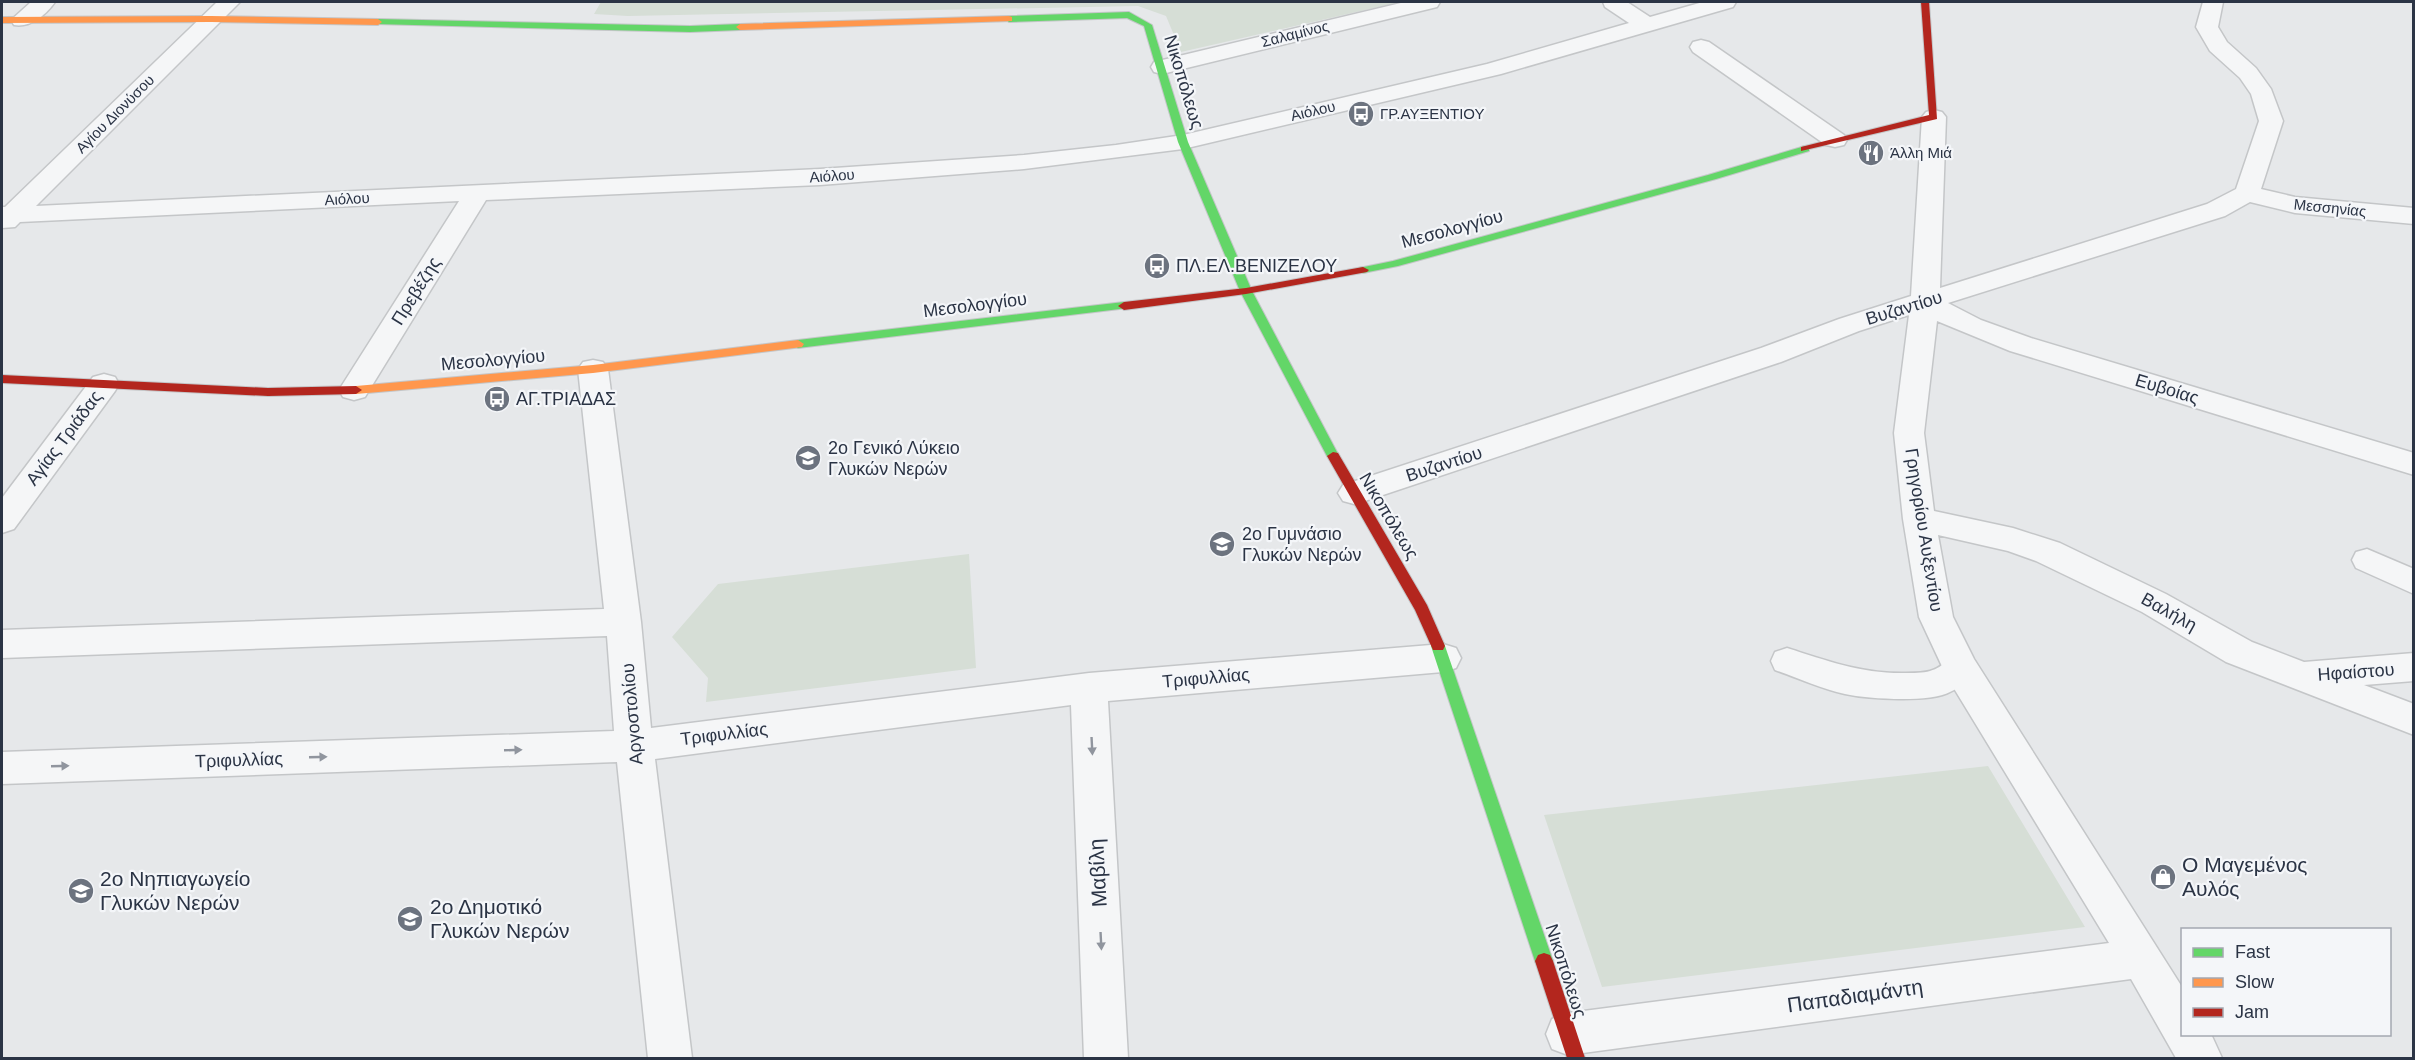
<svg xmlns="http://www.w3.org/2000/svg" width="2415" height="1060" font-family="Arial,sans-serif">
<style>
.green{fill:#d6ded6}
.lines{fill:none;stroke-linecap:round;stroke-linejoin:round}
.lane-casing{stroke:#c4c6c8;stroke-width:3}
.street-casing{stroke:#c4c6c8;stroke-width:3}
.fast-casing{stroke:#c4c6c8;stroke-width:2}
.slow-casing{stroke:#c4c6c8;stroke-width:2}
.jam-casing{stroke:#c4c6c8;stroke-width:2}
.lane{fill:#f5f6f7;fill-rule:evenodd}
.street{fill:#f5f6f7;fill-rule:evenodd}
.fast{fill:#63d668;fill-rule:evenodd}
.slow{fill:#ff974d;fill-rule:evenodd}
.jam{fill:#b3261e;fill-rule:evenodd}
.oneway{fill:#90959e}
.labels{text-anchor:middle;stroke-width:4.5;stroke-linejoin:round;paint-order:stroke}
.far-street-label{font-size:15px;fill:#2b3445;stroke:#f4f6f9}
.far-poi-label{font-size:15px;fill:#2b3445;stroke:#f4f6f9;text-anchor:start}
.street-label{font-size:18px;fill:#2b3445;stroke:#f4f6f9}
.poi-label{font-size:18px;fill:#2b3445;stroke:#f4f6f9;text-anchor:start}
.near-poi-label{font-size:21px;fill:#2b3445;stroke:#f4f6f9;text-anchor:start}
.near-street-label{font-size:21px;fill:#2b3445;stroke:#f4f6f9}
</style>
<rect width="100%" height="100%" fill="#e6e8ea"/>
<path class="green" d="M 601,2 L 1400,2 L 1181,52 L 1166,16 L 1138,6 L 628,16 L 594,14 Z
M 969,554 L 976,668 L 706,702 L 708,678 L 672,637 L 718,584 Z
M 1988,766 L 2085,927 L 1602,987 L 1544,815 Z"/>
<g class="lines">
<g class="lane-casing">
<path id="lane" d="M 2367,549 L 2414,569 L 2414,594 L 2356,568 L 2352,560 L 2356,552 Z
M 1787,648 C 1828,661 1863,674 1906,673 C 1913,673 1923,673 1930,671 C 1949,666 1947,650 1972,658 L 1976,667 C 1971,677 1961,687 1950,692 C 1930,703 1868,699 1845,694 C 1822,689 1798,678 1775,670 L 1771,661 L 1775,652 Z"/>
</g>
<g class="street-casing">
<path id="street" d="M 31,2 L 55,2 C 46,15 30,28 14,25 L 11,20 Z
M 217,2 L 240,2 L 36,206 L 820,169 L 1024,155 L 1116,145 L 1183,135 L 1487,64 L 1629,23 L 1605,7 L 1603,2 L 1627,2 L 1650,17 L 1703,2 L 1736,2 L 1733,7 L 1501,74 L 1183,149 L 1024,169 L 820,185 L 486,200 L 365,397 L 354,400 L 343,397 L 339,390 L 459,201 L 20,222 L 15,227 L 2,228 L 2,207 L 5,207 Z
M 1405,2 L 1440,2 L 1437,7 L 1162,74 L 1154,72 L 1151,67 L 1154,62 Z
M 2203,2 L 2223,2 L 2218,27 L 2227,42 L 2256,68 L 2271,89 L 2283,121 L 2261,189 L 2295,197 L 2414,208 L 2414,224 L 2295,213 L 2250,202 L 2225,216 L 1948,303 L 1981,320 L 2031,338 L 2414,453 L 2414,475 L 2010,351 L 1937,321 L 1924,433 L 1934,511 L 2013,528 L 2060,543 L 2166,594 L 2252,642 L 2304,662 L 2414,653 L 2414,681 L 2364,685 L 2414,704 L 2414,735 L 2226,662 L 2142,612 L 2036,561 L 2008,551 L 1938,535 L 1953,617 L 1974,659 L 2182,987 L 2182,1034 L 2211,1034 L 2222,1058 L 2176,1058 L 2131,979 L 1568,1055 L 1552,1049 L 1546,1034 L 1552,1019 L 1568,1013 L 2109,943 L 1947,677 L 1919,617 L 1903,519 L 1894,433 L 1909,315 L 1859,331 L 1781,362 L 1365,501 L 1354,504 L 1343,501 L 1338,493 L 1343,485 L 1761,348 L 1839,319 L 1911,296 L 1922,117 L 1926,112 L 1934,110 L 1942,112 L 1946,117 L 1940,288 L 2207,204 L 2236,189 L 2259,121 L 2251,94 L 2240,78 L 2210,51 L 2196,27 Z
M 1701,40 L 1709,42 L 1844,135 L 1847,140 L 1844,145 L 1835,147 L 1826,145 L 1693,52 L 1690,47 L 1693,42 Z
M 593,360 L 603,362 L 608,369 L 641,622 L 651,728 L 1089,673 L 1443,644 L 1456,648 L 1461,658 L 1456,668 L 1443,672 L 1108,701 L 1128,1058 L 1084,1058 L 1071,705 L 655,759 L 692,1058 L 648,1058 L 617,762 L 2,784 L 2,752 L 614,731 L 607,636 L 2,658 L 2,630 L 604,609 L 578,369 L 583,362 Z
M 104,374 L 115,377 L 119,384 L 115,391 L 14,529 L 2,533 L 2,498 L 93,377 Z"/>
</g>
<g class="fast-casing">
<path id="fast" d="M 1129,12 L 1152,25 L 1188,142 L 1252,291 L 1339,456 L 1338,459 L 1333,460 L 1327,456 L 1240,291 L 1178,142 L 1144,26 L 1127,18 L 1009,22 L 1005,19 L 1009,16 Z
M 378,19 L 690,26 L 740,24 L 744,27 L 740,30 L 690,32 L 375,24 L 374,22 Z
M 1805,146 L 1809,147 L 1809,151 L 1716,179 L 1398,266 L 1363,273 L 1357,270 L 1359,268 L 1393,261 L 1708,175 Z
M 1124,302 L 1128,304 L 1128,308 L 798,348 L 792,344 L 798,340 Z
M 1438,640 L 1443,642 L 1445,646 L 1553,961 L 1550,967 L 1544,969 L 1538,967 L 1535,961 L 1431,646 L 1433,642 Z"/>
</g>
<g class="slow-casing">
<path id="slow" d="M 211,16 L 378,19 L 382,22 L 378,25 L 211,22 L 2,23 L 2,17 Z
M 1009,16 L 1012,17 L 1012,21 L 740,30 L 736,27 L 740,24 Z
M 798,340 L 804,344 L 802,347 L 593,373 L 356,394 L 350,390 L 356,386 L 593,365 Z"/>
</g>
<g class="jam-casing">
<path id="jam" d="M 1921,2 L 1929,2 L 1937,119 L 1801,151 L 1801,147 L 1929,115 Z
M 1363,267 L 1369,270 L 1367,272 L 1246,294 L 1124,310 L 1118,306 L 1124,302 L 1246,288 Z
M 2,375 L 268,388 L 356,386 L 362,390 L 356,394 L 268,396 L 2,383 Z
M 1333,452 L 1338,453 L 1427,605 L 1445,646 L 1443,650 L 1433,650 L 1415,610 L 1327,456 Z
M 1544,953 L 1550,955 L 1553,961 L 1585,1058 L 1567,1058 L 1535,961 L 1538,955 Z"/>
</g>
<use href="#lane" class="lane"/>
<use href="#street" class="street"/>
<use href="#fast" class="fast"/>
<use href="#slow" class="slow"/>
<use href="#jam" class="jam"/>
</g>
<defs><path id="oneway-solid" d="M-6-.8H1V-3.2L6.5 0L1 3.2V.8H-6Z" transform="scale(1.5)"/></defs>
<g class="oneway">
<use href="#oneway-solid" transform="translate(1092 746) rotate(87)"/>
<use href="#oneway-solid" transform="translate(513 750) rotate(-2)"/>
<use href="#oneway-solid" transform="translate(318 757) rotate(-2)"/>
<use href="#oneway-solid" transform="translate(60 766) rotate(-2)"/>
<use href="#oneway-solid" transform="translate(1101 941) rotate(87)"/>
</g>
<defs>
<g id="bus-disc" transform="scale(1.35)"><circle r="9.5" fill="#6c737f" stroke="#f4f6f9"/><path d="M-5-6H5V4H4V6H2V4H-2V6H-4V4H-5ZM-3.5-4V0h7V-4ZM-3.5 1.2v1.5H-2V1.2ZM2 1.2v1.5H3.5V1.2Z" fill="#fff"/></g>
<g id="restaurant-disc" transform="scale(1.35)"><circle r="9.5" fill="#6c737f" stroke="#f4f6f9"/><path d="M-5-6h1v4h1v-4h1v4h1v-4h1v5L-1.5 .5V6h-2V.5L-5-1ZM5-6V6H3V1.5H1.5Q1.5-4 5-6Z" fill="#fff"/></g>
<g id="school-disc" transform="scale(1.35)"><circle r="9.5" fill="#6c737f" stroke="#f4f6f9"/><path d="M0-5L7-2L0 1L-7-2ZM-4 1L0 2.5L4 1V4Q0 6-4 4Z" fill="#fff"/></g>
<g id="shop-disc" transform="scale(1.35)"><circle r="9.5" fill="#6c737f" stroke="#f4f6f9"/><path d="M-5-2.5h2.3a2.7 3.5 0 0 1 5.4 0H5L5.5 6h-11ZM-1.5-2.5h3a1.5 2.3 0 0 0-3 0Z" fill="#fff"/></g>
</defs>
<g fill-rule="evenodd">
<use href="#bus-disc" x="1361" y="114"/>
<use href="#restaurant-disc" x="1871" y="153"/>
<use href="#bus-disc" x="1157" y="266"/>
<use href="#bus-disc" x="497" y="399"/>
<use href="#school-disc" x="808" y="458"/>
<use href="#school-disc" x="1222" y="544"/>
<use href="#shop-disc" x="2163" y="877"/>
<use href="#school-disc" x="81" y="891"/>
<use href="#school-disc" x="410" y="919"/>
</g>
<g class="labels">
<g class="far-street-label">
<text transform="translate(1295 34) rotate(-14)" y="5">Σαλαμίνος</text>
<text transform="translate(1313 111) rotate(-13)" y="5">Αιόλου</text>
<text transform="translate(115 114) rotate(-45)" y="5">Αγίου Διονύσου</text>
<text transform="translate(832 176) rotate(-4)" y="5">Αιόλου</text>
<text transform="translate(347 199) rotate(-3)" y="5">Αιόλου</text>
<text transform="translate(2330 208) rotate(6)" y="5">Μεσσηνίας</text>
</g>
<g class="far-poi-label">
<text x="1380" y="119">ΓΡ.ΑΥΞΕΝΤΙΟΥ</text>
<text x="1890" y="158">Άλλη Μιά</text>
</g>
<g class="street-label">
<text transform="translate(1184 82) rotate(73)" y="6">Νικοπόλεως</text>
<text transform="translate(1452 229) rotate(-15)" y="6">Μεσολογγίου</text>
<text transform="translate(416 291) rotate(-58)" y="6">Πρεβέζης</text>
<text transform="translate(975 305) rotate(-7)" y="6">Μεσολογγίου</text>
<text transform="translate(1904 308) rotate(-17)" y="6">Βυζαντίου</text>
<text transform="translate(493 360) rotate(-5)" y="6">Μεσολογγίου</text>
<text transform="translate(2167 389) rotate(17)" y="6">Ευβοίας</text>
<text transform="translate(64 438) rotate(-53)" y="6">Αγίας Τριάδας</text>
<text transform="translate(1444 464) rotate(-18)" y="6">Βυζαντίου</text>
<text transform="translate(1389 516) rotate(59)" y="6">Νικοπόλεως</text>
<text transform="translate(1924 530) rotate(81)" y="6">Γρηγορίου Αυξεντίου</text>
<text transform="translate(2169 612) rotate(29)" y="6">Βαλήλη</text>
<text transform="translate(2356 672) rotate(-4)" y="6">Ηφαίστου</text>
<text transform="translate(1206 678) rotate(-5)" y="6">Τριφυλλίας</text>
<text transform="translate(632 714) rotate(-95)" y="6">Αργοστολίου</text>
<text transform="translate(724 734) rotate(-7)" y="6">Τριφυλλίας</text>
<text transform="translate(239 760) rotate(-2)" y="6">Τριφυλλίας</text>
<text transform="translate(1566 971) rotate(72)" y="6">Νικοπόλεως</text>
</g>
<g class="poi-label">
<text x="1176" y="272">ΠΛ.ΕΛ.ΒΕΝΙΖΕΛΟΥ</text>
<text x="516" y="405">ΑΓ.ΤΡΙΑΔΑΣ</text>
<text x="828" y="454">2ο Γενικό Λύκειο<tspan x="828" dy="21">Γλυκών Νερών</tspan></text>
<text x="1242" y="540">2ο Γυμνάσιο<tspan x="1242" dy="21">Γλυκών Νερών</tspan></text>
</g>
<g class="near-poi-label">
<text x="2182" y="872">Ο Μαγεμένος<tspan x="2182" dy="24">Αυλός</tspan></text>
<text x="100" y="886">2ο Νηπιαγωγείο<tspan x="100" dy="24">Γλυκών Νερών</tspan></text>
<text x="430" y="914">2ο Δημοτικό<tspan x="430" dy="24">Γλυκών Νερών</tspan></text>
</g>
<g class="near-street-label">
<text transform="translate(1098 873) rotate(-93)" y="7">Μαβίλη</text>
<text transform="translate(1855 996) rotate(-8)" y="7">Παπαδιαμάντη</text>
</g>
</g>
<rect width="2415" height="1060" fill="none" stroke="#2b3445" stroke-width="6"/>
<rect x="2181" y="928" width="210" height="108" fill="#f4f6f9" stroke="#a4a8b1" stroke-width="1.5"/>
<rect x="2193" y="948" width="30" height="9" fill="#63d668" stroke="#a4a8b1" stroke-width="1.5"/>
<text x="2235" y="958" font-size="18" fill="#2b3445">Fast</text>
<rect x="2193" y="978" width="30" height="9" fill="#ff974d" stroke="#a4a8b1" stroke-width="1.5"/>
<text x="2235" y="988" font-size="18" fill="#2b3445">Slow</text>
<rect x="2193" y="1008" width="30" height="9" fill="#b3261e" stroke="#a4a8b1" stroke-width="1.5"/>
<text x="2235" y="1018" font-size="18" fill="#2b3445">Jam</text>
</svg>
